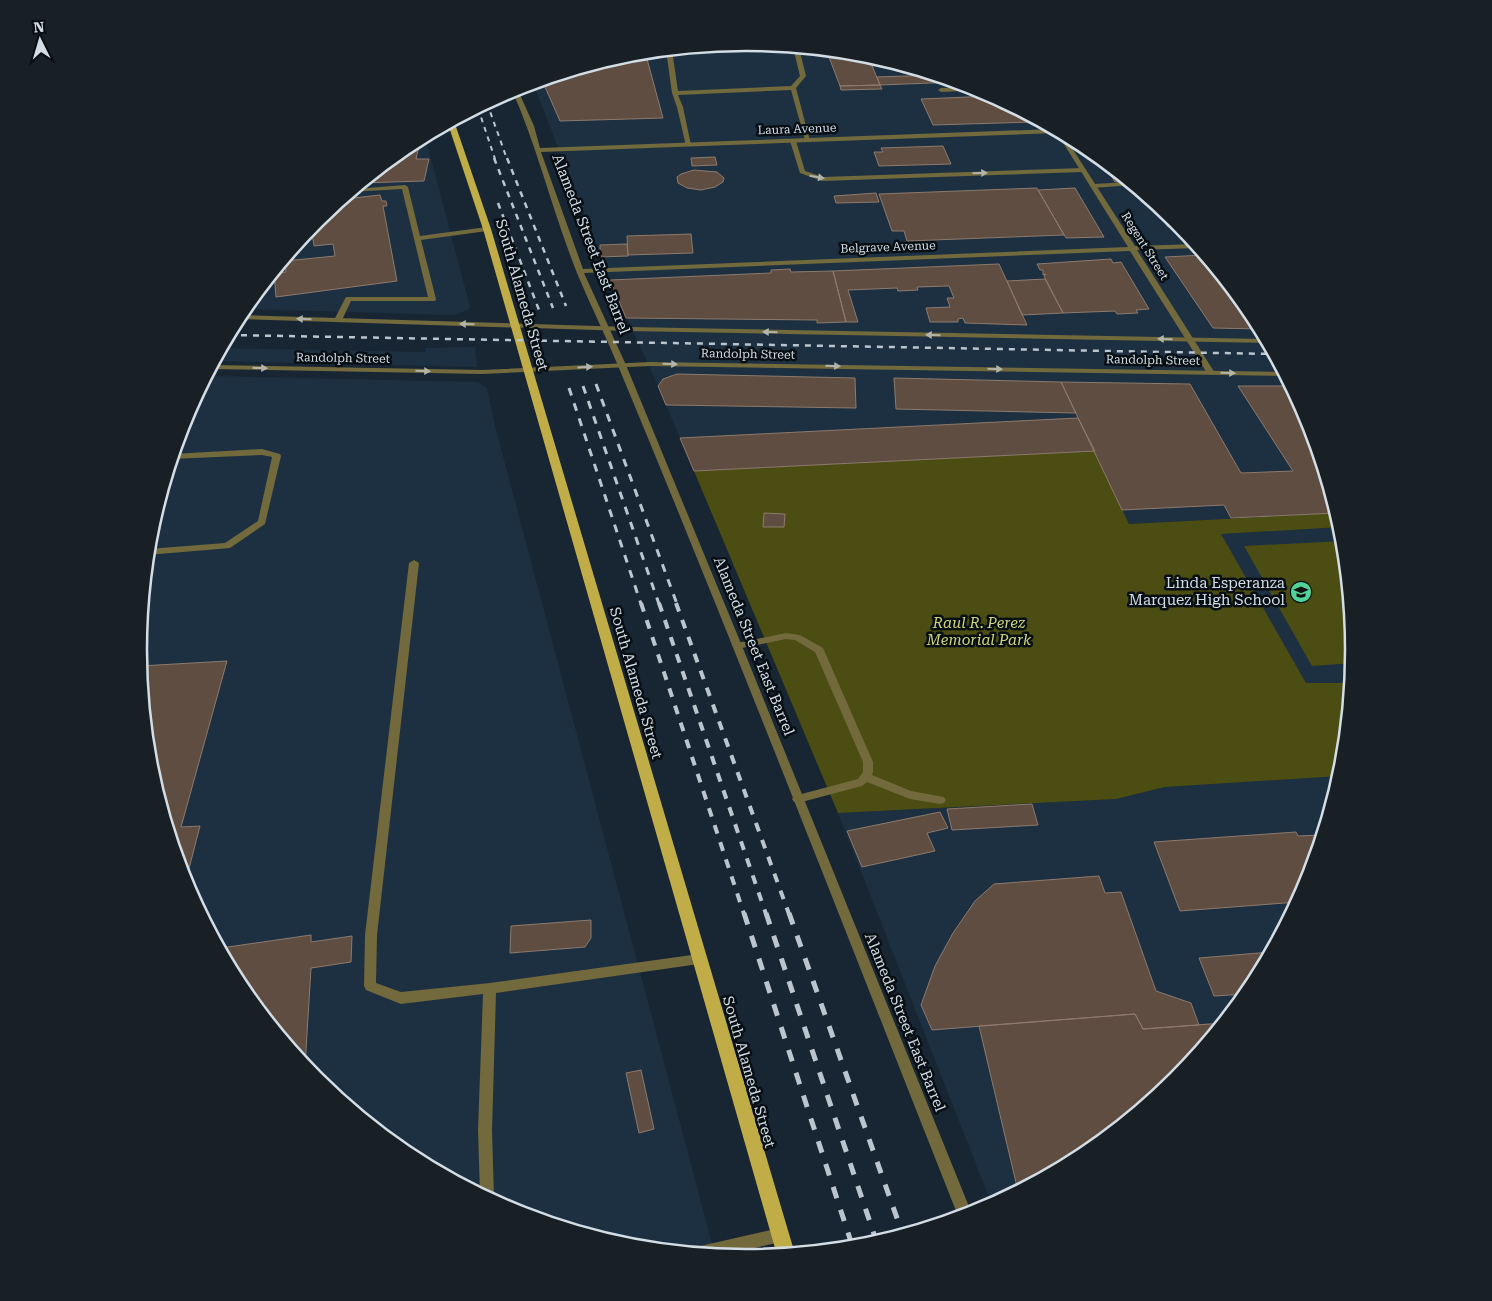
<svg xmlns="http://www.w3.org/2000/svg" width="1492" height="1301" font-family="'Roboto Serif',serif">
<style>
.built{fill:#1d3041}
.green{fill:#4b4d13}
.building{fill:#5f4d42;stroke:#8d7a6d}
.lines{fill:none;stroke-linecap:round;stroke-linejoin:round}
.service{fill:#72693c;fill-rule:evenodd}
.minor{fill:#72693c;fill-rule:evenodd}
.tertiary{fill:#72693c;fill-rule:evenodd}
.primary{fill:#c0ad48;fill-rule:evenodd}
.rail-far4{stroke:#bbc5ce;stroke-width:2;stroke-dasharray:5 5;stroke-linecap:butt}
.rail-far3{stroke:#bbc5ce;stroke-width:2.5;stroke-dasharray:6 6;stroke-linecap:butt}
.rail-far2{stroke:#bbc5ce;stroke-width:3;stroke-dasharray:8 8;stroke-linecap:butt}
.rail-far1{stroke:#bbc5ce;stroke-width:4;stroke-dasharray:9 9;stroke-linecap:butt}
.rail{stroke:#bbc5ce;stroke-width:5;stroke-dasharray:12 12;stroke-linecap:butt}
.oneway{fill:#b1b4aa}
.labels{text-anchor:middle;stroke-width:5;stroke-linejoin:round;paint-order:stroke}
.far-street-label{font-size:12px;fill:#d3dde5;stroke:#080f14}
.street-label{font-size:15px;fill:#d3dde5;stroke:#080f14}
.poi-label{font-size:15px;fill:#d3dde5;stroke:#080f14;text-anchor:end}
.park-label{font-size:15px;font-style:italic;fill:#d0d57b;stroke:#080f14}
.rim{fill:none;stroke:#d3dde5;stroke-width:2.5}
</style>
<rect width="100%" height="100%" fill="#182633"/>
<path class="built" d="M 746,43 L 865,54 L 979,89 L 1084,145 L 1176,221 L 1252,313 L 1308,418 L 1336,513 L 1129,524 L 1095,451 L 694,471 L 658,386 L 610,280 L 533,83 L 628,54 Z
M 425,136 L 470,307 L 468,310 L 454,315 L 243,309 L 316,220 L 408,145 Z
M 475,347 L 477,367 L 214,361 L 222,348 L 425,352 L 426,348 Z
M 207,376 L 478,382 L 487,388 L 495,426 L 715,1255 L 627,1247 L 513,1212 L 408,1156 L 316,1080 L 240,988 L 184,883 L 150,769 L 138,650 L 150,532 L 184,418 Z
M 1341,527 L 1354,651 L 1351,683 L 1306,683 L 1220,534 Z
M 1340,776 L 1308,883 L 1251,989 L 1176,1081 L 1084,1156 L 992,1205 L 838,813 L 1116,799 L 1165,787 Z"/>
<path class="green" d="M 1095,451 L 1129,524 L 1336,513 L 1341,527 L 1221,534 L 1306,683 L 1351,683 L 1340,776 L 1165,787 L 1116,799 L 838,813 L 694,471 Z
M 1343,541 L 1354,651 L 1353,663 L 1312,666 L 1244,546 Z"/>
<path class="building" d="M 868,56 L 880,85 L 840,86 L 829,57 Z
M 647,59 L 663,118 L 560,121 L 542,80 L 609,60 Z
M 935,75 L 941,79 L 956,82 L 880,85 L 877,77 Z
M 880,85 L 882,89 L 841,90 L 840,86 Z
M 992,96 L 1032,117 L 1034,122 L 933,125 L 921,99 Z
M 421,138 L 416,159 L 429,159 L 424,181 L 361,183 L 408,145 Z
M 943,146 L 951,164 L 879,166 L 874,152 L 883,152 L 881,148 Z
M 715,157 L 717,165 L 692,166 L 691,158 Z
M 1100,158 L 1128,181 L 1115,182 Z
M 694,170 L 717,172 L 724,178 L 723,182 L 715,187 L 701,190 L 687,188 L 678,183 L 677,177 L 681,174 Z
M 1037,188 L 1064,235 L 907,241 L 904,231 L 892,231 L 879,194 Z
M 1075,188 L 1104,237 L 1066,238 L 1038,190 Z
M 352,192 L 353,198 L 380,195 L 382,201 L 386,201 L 387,206 L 383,206 L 397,281 L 276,297 L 274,273 L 286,272 L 285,261 L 335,256 L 333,244 L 314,246 L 311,226 L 325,213 L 330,212 L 330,209 Z
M 876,193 L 879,202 L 836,203 L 834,196 Z
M 1147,197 L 1176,221 L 1186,233 L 1177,234 L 1172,227 L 1168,227 Z
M 691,234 L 693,253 L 628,255 L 627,236 Z
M 627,244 L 628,256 L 600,257 L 600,245 Z
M 1205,255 L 1252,313 L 1260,329 L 1213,328 L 1165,257 Z
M 1111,259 L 1113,263 L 1121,262 L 1149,309 L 1136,310 L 1138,313 L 1117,314 L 1115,311 L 1063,313 L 1044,276 L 1046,274 L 1043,275 L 1043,270 L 1040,270 L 1037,264 Z
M 999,264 L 1027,325 L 965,323 L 963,318 L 958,319 L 958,322 L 930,322 L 926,308 L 950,307 L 947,298 L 954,298 L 949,286 L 917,287 L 918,290 L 898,291 L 897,288 L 848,290 L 858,322 L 846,322 L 833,271 Z
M 790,269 L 791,272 L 833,271 L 846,322 L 817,323 L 817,320 L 626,318 L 610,280 L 771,273 L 771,270 Z
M 1045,279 L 1063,313 L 1022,315 L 1007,281 Z
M 677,374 L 855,378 L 856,408 L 666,405 L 658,386 L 663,379 Z
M 894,378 L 1061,382 L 1076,413 L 896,409 Z
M 1061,382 L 1190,384 L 1241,473 L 1293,471 L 1238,386 L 1291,386 L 1308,418 L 1336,513 L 1231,518 L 1224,505 L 1122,510 Z
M 1078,418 L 1095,451 L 694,471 L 680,438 Z
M 764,513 L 785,514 L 784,527 L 763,527 Z
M 227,661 L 181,827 L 200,826 L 185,884 L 150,769 L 140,666 Z
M 1032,804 L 1038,825 L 952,830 L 947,809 Z
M 940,812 L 948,828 L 927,833 L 935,851 L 862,867 L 847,831 Z
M 1296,832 L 1298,836 L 1322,835 L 1308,883 L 1298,902 L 1180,911 L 1154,842 Z
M 1099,876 L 1105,893 L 1121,892 L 1156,991 L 1191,1003 L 1199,1025 L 1143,1029 L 1135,1014 L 932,1030 L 921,1005 L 935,966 L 953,933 L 975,901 L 994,884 Z
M 591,920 L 591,938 L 585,947 L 510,953 L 511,926 Z
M 311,935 L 311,942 L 352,936 L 351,962 L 311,968 L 305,1067 L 240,988 L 221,951 L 221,948 Z
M 1271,952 L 1247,994 L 1214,996 L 1199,958 Z
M 1135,1014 L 1143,1029 L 1223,1023 L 1176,1081 L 1084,1156 L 1018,1191 L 979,1026 Z
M 641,1070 L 654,1129 L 639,1133 L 626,1073 Z"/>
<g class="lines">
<path class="service" d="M 793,47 L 799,48 L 806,76 L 796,88 L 810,141 L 805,140 L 791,90 L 678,95 L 683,107 L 691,145 L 686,146 L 677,107 L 672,93 L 666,50 L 672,50 L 678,91 L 791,86 L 800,76 Z
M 974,87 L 981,90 L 941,92 L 938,90 L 941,88 Z
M 793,139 L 796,141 L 805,171 L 823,177 L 1083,168 L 1086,170 L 1083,172 L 822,181 L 800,173 L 790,141 Z
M 1129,182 L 1133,185 L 1093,188 L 1090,186 L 1093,184 Z
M 405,185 L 408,187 L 420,236 L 487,227 L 490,229 L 487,231 L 421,240 L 436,299 L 435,301 L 351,301 L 341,322 L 335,322 L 334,320 L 346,297 L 428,297 L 402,189 L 350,192 L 355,189 Z
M 262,449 L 280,454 L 281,456 L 265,524 L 230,548 L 147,555 L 148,549 L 225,543 L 258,521 L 272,457 L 262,455 L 172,459 L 173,454 Z
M 414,560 L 419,563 L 377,935 L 376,983 L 401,992 L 490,983 L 699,954 L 703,955 L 705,959 L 703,963 L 699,964 L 496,993 L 492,1130 L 494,1198 L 493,1201 L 480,1194 L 478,1130 L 483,994 L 401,1004 L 366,990 L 364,986 L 365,935 L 409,563 Z
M 786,633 L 800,635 L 823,648 L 873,762 L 873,772 L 872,775 L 911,791 L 944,797 L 946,800 L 944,803 L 940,804 L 910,799 L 867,782 L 862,786 L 798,803 L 794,802 L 792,799 L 794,796 L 858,779 L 863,772 L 863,762 L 815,652 L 795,640 L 786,639 L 737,649 L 732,646 L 737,643 Z
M 780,1228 L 785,1230 L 787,1235 L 785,1240 L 780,1242 L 720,1256 L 689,1253 L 691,1249 L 696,1247 Z"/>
<path class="minor" d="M 517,88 L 534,126 L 540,148 L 1055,129 L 1063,134 L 1135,246 L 1195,244 L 1198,248 L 1137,250 L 1215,373 L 1211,375 L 1207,373 L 1130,251 L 584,273 L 626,365 L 742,646 L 972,1214 L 959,1218 L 958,1216 C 846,933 736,649 619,368 C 606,336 590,305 577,273 C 553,213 538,149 512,90 ZM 1057,133 L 1128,247 L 583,269 L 541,152 Z"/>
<path class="tertiary" d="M 239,315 L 628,327 L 1265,339 L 1268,343 L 628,331 L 237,319 Z
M 650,362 L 1283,372 L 1285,376 L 650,366 L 482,374 L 210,369 L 213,365 L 482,370 Z"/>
<path class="primary" d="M 746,43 L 761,44 L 758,46 L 723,47 L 720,45 Z
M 454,121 L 491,229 L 795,1254 L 777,1255 L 483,229 L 448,124 Z"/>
<path class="rail-far4" d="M 487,103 L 507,159
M 478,108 L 495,159"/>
<path class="rail-far3" d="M 494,158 L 553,308
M 507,158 L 566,306
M 498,203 L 539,310
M 229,335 L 1274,354"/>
<path class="rail-far2" d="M 596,384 L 677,604
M 583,386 L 659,604
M 569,388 L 641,604"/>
<path class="rail-far1" d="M 641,603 L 744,914
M 659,603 L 766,914
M 676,603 L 789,914"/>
<path class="rail" d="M 744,913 L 853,1248
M 766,913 L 877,1243
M 789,913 L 903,1235"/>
</g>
<defs><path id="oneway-solid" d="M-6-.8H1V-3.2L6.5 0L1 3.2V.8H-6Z" transform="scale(1.25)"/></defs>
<g class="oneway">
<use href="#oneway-solid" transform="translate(980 173) rotate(-2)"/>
<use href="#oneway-solid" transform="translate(817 177) rotate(10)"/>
<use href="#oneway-solid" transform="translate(304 319) rotate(-178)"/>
<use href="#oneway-solid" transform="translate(467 324) rotate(-178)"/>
<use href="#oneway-solid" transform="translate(770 332) rotate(-179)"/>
<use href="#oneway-solid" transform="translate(933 335) rotate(-179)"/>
<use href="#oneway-solid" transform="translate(1165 339) rotate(-179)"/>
<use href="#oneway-solid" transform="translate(670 364) rotate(1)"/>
<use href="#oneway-solid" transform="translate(833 366) rotate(1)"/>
<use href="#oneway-solid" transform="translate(585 367) rotate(-3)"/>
<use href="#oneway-solid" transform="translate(260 368) rotate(1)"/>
<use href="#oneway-solid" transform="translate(995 369) rotate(1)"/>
<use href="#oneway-solid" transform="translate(423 371) rotate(1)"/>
<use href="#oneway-solid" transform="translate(1228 373) rotate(1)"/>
</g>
<defs>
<g id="school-disc" transform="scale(1.125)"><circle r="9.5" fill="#52d397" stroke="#080f14"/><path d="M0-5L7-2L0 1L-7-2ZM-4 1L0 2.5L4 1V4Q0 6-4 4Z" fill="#111"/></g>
</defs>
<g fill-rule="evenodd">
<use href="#school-disc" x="1301" y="592"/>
</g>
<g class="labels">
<g class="far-street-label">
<text transform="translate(797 129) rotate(-2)" y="4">Laura Avenue</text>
<text transform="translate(1145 246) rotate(58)" y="4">Regent Street</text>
<text transform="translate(888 247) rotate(-2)" y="4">Belgrave Avenue</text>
<text transform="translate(748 354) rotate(1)" y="4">Randolph Street</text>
<text transform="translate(343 358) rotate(1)" y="4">Randolph Street</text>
<text transform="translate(1153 360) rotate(1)" y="4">Randolph Street</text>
</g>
<g class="street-label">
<text transform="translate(591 244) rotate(69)" y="5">Alameda Street East Barrel</text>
<text transform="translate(522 295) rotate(74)" y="5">South Alameda Street</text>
<text transform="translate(754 646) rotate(68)" y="5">Alameda Street East Barrel</text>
<text transform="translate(636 683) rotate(74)" y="5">South Alameda Street</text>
<text transform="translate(905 1022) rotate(68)" y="5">Alameda Street East Barrel</text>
<text transform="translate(749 1072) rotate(74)" y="5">South Alameda Street</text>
</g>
<g class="poi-label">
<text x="1285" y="588">Linda Esperanza<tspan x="1285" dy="17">Marquez High School</tspan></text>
</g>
<g class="park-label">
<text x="979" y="628">Raul R. Perez<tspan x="979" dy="17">Memorial Park</tspan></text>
</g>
</g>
<path d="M0 0H1492V1301H0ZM147 650a599 599 0 1 1 1198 0a599 599 0 1 1-1198 0Z" fill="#181f25" fill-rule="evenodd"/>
<path class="rim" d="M147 650a599 599 0 1 1 1198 0a599 599 0 1 1-1198 0Z"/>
<g transform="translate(40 40) rotate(355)" stroke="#080f14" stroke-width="4" paint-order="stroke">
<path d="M0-4L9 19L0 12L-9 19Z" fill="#d3dde5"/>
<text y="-8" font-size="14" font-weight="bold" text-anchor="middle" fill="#d3dde5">N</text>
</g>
</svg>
